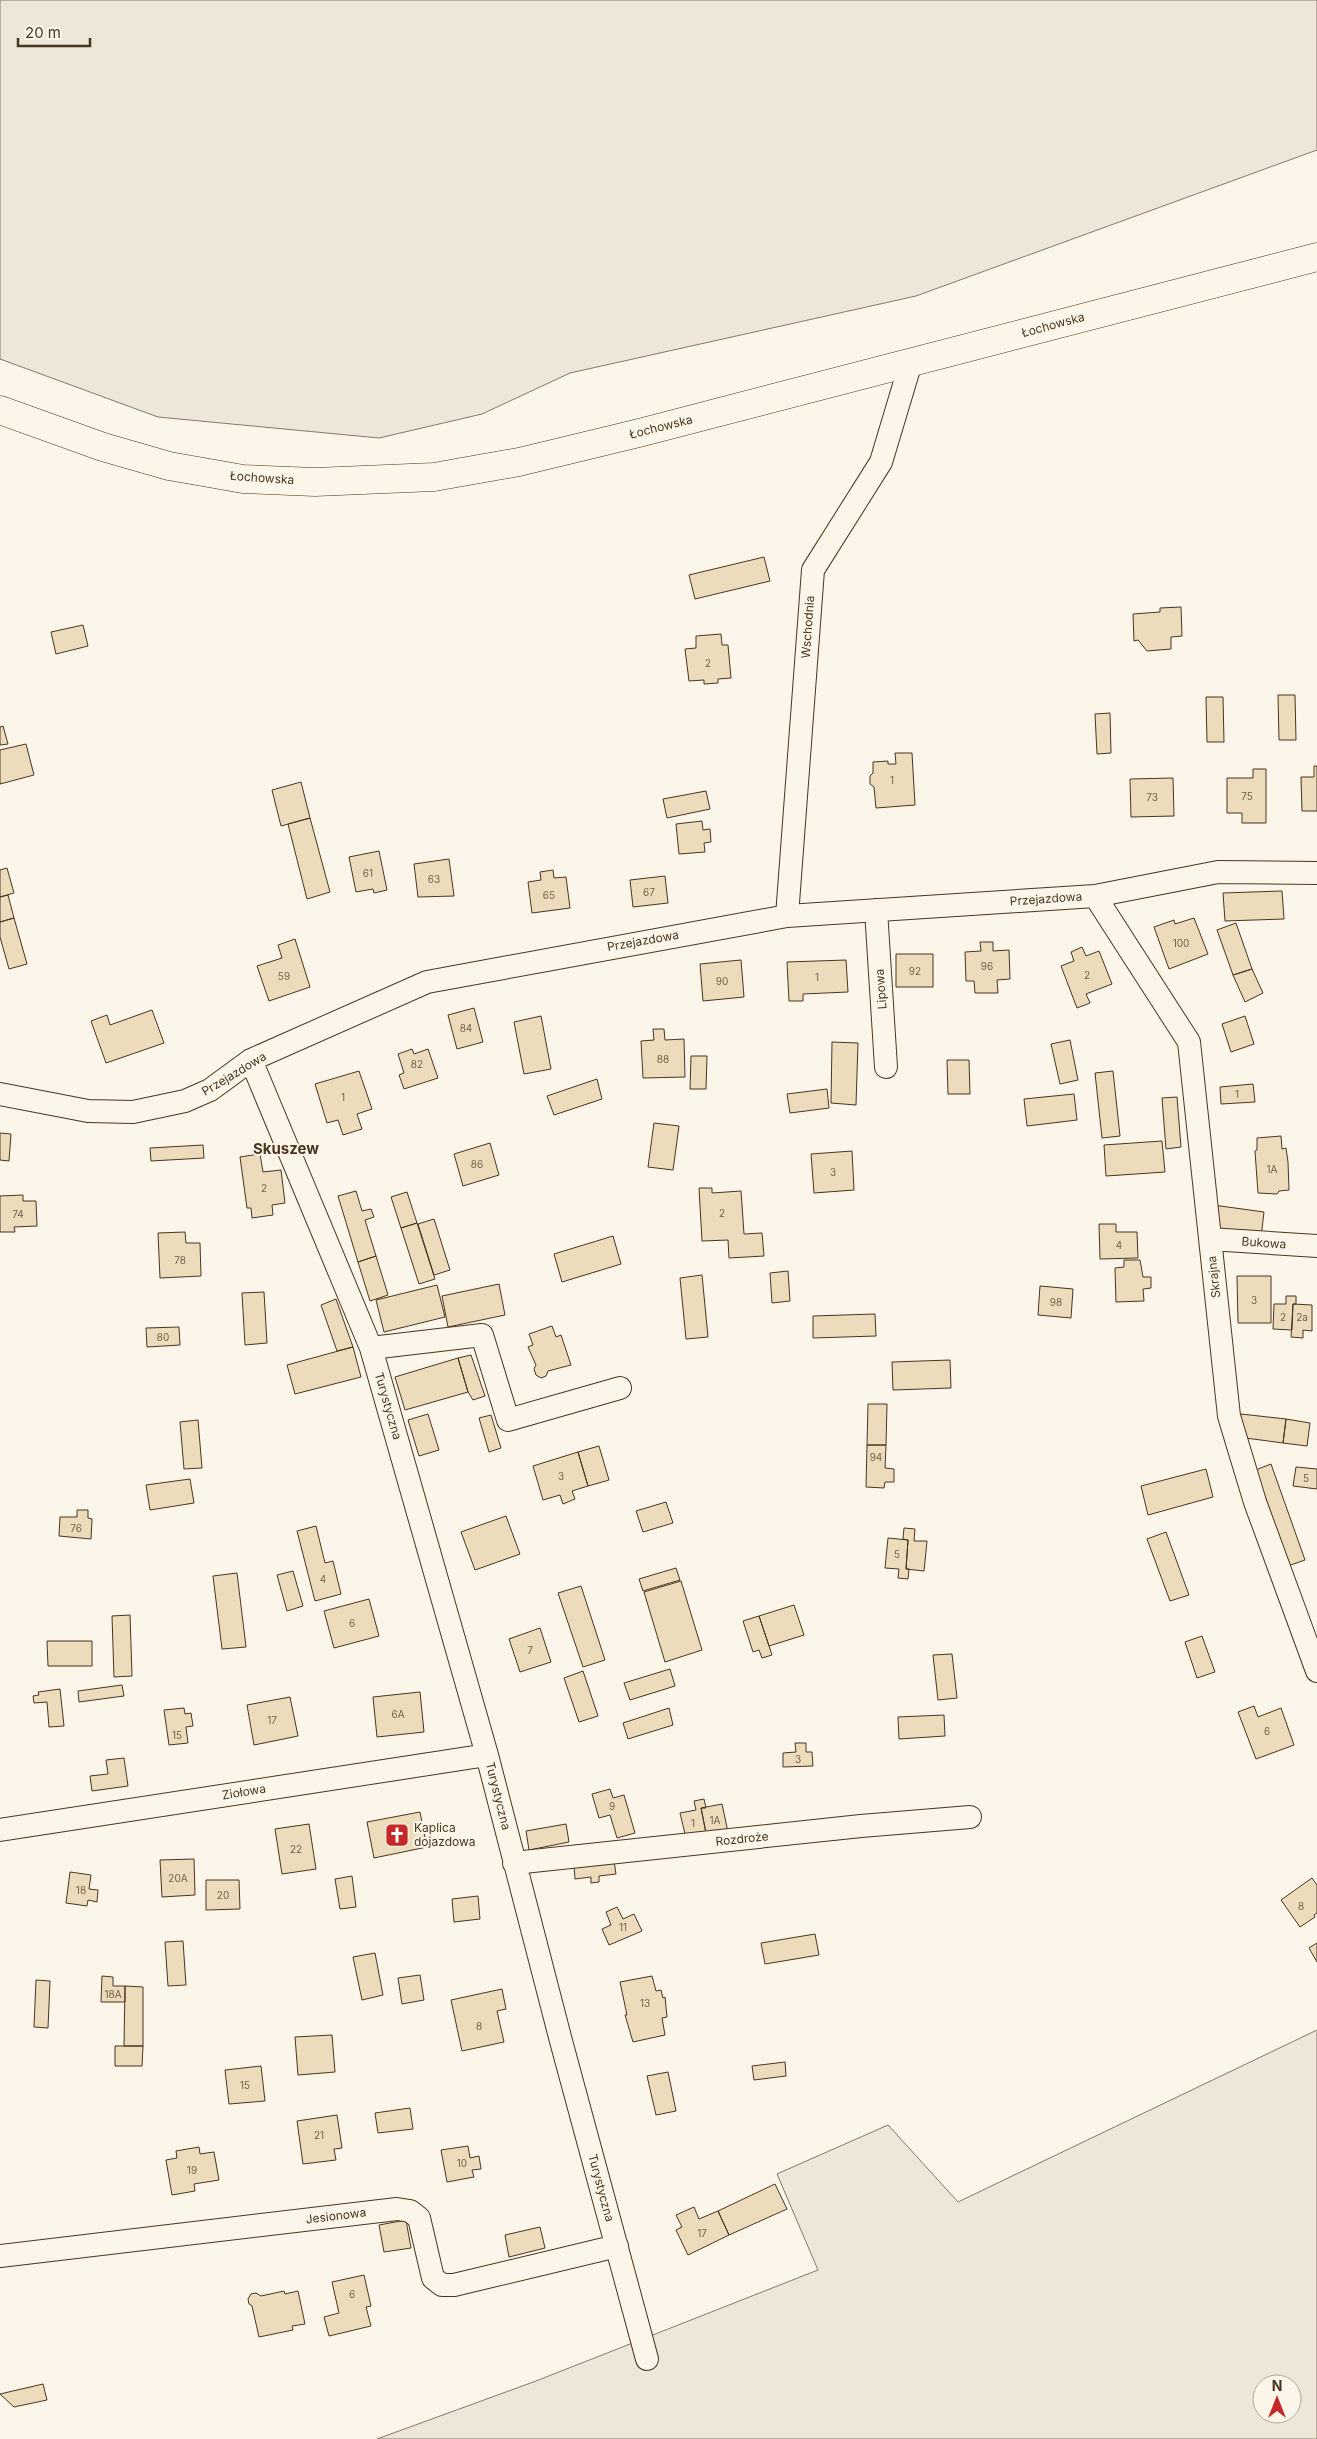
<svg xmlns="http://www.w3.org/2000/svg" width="1317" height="2439" font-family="Inter,sans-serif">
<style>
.green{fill:#ede6d9;stroke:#887966;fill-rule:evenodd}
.building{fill:#ecdcbc;stroke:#4a3520}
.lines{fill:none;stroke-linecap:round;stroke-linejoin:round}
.street-casing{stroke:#4a3520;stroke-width:24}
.primary-casing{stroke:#4a3520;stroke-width:29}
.street{stroke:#fbf6e9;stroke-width:22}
.primary{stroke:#fbf6e9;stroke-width:28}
.labels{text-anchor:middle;stroke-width:4;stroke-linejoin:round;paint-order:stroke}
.number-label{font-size:10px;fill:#725f47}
.street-label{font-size:12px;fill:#4a3520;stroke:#fbf6e9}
.poi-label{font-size:12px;fill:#4a3520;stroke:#fbf6e9;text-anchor:start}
.quarter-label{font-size:15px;font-weight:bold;fill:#4a3520;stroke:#fbf6e9}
</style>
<rect width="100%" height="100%" fill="#fbf6e9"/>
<path class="green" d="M 0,0 L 1317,0 L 1317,150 L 916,296 L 570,373 L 482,414 L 379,438 L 158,417 L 0,359 Z
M 1317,2030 L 1317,2439 L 377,2439 L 536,2381 L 818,2270 L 777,2174 L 888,2125 L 958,2202 ZM 1262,2384 L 1292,2384 L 1292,2414 L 1262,2414 Z"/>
<path class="building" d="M 764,557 L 770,581 L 695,599 L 689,575 Z
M 1181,607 L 1182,636 L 1171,637 L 1171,649 L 1147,651 L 1138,640 L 1134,641 L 1133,614 L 1160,612 L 1160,608 Z
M 83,625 L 88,646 L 56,654 L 51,632 Z
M 721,634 L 722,645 L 728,645 L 731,678 L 718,679 L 718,683 L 704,684 L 704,680 L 689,681 L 685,649 L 696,648 L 696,636 Z
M 1278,695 L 1295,695 L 1296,740 L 1279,740 Z
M 1206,697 L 1223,697 L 1224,742 L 1207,742 Z
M 1110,713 L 1111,753 L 1097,754 L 1095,714 Z
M 3,726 L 8,744 L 0,745 L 0,727 Z
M 26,744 L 34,775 L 0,784 L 0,750 Z
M 895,753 L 912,753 L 915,805 L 876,808 L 874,787 L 870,784 L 870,776 L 873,773 L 873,762 L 888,761 L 888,764 L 896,764 Z
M 1314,766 L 1317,766 L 1317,811 L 1302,811 L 1301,777 L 1314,777 Z
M 1253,769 L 1266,769 L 1266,823 L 1242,823 L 1242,813 L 1227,813 L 1227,778 L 1253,778 Z
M 1173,778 L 1174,816 L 1131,817 L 1130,779 Z
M 301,782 L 310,818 L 281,826 L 272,790 Z
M 706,791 L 710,809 L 667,818 L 663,799 Z
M 310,818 L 330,892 L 307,899 L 288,824 Z
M 702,821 L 703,830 L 710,829 L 711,842 L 704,843 L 705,852 L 679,854 L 676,824 Z
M 379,851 L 387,890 L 374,893 L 373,889 L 356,892 L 349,857 Z
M 449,859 L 454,896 L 418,897 L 414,864 Z
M 7,868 L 14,893 L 0,897 L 0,870 Z
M 553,870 L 554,878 L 566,877 L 570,908 L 532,913 L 528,882 L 541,880 L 540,872 Z
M 665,876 L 668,903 L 633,907 L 630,880 Z
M 1282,891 L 1284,919 L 1225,921 L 1223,893 Z
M 8,895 L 14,918 L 0,922 L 0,897 Z
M 14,918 L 27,964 L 9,969 L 0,937 L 0,922 Z
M 1194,918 L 1208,954 L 1169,969 L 1154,927 L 1174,920 L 1175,924 Z
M 1236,923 L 1252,969 L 1233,975 L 1217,930 Z
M 295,939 L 310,987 L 269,1001 L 257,966 L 282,958 L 278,945 Z
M 980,942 L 993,942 L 993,951 L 1009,950 L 1010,979 L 997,980 L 998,993 L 975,993 L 974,981 L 966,981 L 965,952 L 981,951 Z
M 1082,947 L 1086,956 L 1099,951 L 1112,984 L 1086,994 L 1090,1003 L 1077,1008 L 1061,966 L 1074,961 L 1071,952 Z
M 896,954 L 933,954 L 933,987 L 896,987 Z
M 741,960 L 744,997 L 703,1001 L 700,964 Z
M 846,960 L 848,992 L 803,994 L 803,1001 L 789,1001 L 787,962 Z
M 1252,969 L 1263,993 L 1245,1002 L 1233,975 Z
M 474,1008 L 483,1042 L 457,1049 L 448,1015 Z
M 152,1010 L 164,1043 L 106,1063 L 91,1021 L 107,1015 L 110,1025 Z
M 541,1016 L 551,1069 L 524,1074 L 514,1022 Z
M 1245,1016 L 1254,1044 L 1231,1052 L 1222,1024 Z
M 653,1029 L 664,1029 L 665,1040 L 684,1039 L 685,1077 L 643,1078 L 641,1041 L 654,1040 Z
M 1070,1040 L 1078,1080 L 1060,1084 L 1051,1044 Z
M 832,1042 L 858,1043 L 856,1105 L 831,1103 Z
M 412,1049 L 414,1054 L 428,1049 L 438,1078 L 404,1089 L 399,1075 L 404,1073 L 398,1054 Z
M 691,1056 L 707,1056 L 706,1089 L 690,1089 Z
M 947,1060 L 969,1060 L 970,1094 L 948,1094 Z
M 359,1071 L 372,1109 L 357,1114 L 362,1129 L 343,1135 L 338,1120 L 327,1123 L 315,1084 Z
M 1113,1071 L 1120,1136 L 1102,1138 L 1095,1073 Z
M 597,1079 L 602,1099 L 554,1115 L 547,1096 Z
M 1253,1084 L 1255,1102 L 1221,1104 L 1220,1087 Z
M 827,1089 L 829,1108 L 790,1113 L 787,1094 Z
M 1074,1094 L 1077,1120 L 1027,1126 L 1024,1099 Z
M 1177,1097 L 1181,1147 L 1166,1149 L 1162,1098 Z
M 654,1123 L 679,1126 L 673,1170 L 648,1167 Z
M 0,1133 L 11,1134 L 9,1161 L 0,1160 Z
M 1281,1136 L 1282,1149 L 1286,1148 L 1288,1162 L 1289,1190 L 1279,1191 L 1277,1194 L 1258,1193 L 1255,1151 L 1257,1150 L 1257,1138 Z
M 1162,1141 L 1165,1172 L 1106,1176 L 1104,1145 Z
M 490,1143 L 499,1175 L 463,1186 L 454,1154 Z
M 203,1145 L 204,1158 L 151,1161 L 150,1148 Z
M 852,1151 L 854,1190 L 814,1193 L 811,1154 Z
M 260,1154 L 263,1172 L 281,1170 L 285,1203 L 272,1205 L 273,1215 L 252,1218 L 251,1208 L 247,1208 L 240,1157 Z
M 699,1188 L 712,1188 L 712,1193 L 741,1191 L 744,1234 L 762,1233 L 764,1256 L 729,1258 L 728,1240 L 702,1241 Z
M 356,1191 L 362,1211 L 371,1209 L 374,1217 L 365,1220 L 376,1256 L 358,1262 L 338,1196 Z
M 407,1192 L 417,1223 L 401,1228 L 391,1197 Z
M 23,1195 L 23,1201 L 36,1201 L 37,1226 L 14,1227 L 15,1232 L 0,1232 L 0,1196 Z
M 1213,1205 L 1264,1212 L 1261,1237 L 1209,1229 Z
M 434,1219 L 450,1270 L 434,1275 L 418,1224 Z
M 417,1223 L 435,1279 L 419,1284 L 401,1228 Z
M 1099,1224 L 1116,1224 L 1116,1232 L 1137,1232 L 1138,1258 L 1100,1259 Z
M 185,1232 L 186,1243 L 200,1243 L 201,1276 L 160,1278 L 158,1233 Z
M 613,1236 L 621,1264 L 562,1282 L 554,1254 Z
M 376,1256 L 388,1295 L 370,1301 L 358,1262 Z
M 1124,1260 L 1140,1260 L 1143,1277 L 1151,1277 L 1151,1288 L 1143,1289 L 1144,1301 L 1116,1302 L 1115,1268 L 1124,1267 Z
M 788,1271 L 790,1301 L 772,1303 L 770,1273 Z
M 702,1275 L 708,1337 L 686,1339 L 680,1278 Z
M 1237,1276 L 1271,1276 L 1271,1323 L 1238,1323 Z
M 499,1284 L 505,1315 L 448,1327 L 442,1296 Z
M 437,1285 L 445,1317 L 384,1332 L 376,1300 Z
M 1040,1286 L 1073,1289 L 1071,1318 L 1038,1315 Z
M 264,1292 L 267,1343 L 245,1345 L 242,1293 Z
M 1286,1296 L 1296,1296 L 1296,1304 L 1293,1304 L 1292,1330 L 1273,1329 L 1274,1304 L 1286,1304 Z
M 336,1299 L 353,1347 L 337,1351 L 321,1305 Z
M 1293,1304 L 1312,1305 L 1312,1331 L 1303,1330 L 1303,1338 L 1291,1337 Z
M 875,1314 L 876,1336 L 813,1338 L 813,1316 Z
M 552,1326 L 556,1337 L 561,1335 L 571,1365 L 548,1371 L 546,1376 L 541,1378 L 536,1375 L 534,1369 L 536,1365 L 528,1347 L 533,1345 L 529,1334 Z
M 179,1327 L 180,1345 L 147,1347 L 146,1328 Z
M 353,1347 L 361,1377 L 295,1394 L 287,1365 Z
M 471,1355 L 485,1396 L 473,1400 L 468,1392 L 458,1358 Z
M 458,1358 L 468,1392 L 405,1410 L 395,1377 Z
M 950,1360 L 951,1388 L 893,1390 L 892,1362 Z
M 868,1404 L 887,1404 L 886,1445 L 867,1445 Z
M 428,1414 L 439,1450 L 419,1456 L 408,1420 Z
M 1241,1414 L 1286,1419 L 1283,1443 L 1238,1437 Z
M 491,1415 L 501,1448 L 489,1452 L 479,1418 Z
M 1286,1419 L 1310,1423 L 1307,1446 L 1283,1443 Z
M 198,1420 L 202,1468 L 184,1469 L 180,1422 Z
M 867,1445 L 886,1445 L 885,1468 L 894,1469 L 894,1482 L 885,1482 L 884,1488 L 866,1487 Z
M 599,1446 L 609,1480 L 588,1486 L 578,1452 Z
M 578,1452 L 588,1486 L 572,1491 L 575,1499 L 563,1504 L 560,1495 L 543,1500 L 533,1466 Z
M 1271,1464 L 1305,1560 L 1282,1568 L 1248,1473 Z
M 1296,1467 L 1317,1469 L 1317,1489 L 1293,1486 Z
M 1206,1469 L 1213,1497 L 1148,1515 L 1141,1486 Z
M 190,1479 L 194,1503 L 150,1510 L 146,1485 Z
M 666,1502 L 673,1523 L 643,1532 L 636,1511 Z
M 77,1510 L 88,1510 L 88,1518 L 92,1519 L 91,1539 L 59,1536 L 60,1517 L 77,1517 Z
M 506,1516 L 520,1554 L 475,1570 L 461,1532 Z
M 316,1526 L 325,1563 L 333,1561 L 341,1594 L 315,1601 L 297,1531 Z
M 904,1528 L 915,1529 L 914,1541 L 927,1541 L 924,1571 L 906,1569 L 908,1540 L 903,1539 Z
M 1166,1532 L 1189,1595 L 1170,1601 L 1147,1539 Z
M 888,1538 L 908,1540 L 906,1569 L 909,1569 L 908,1579 L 898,1578 L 899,1569 L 885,1568 Z
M 676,1568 L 680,1580 L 643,1591 L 639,1579 Z
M 293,1571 L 303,1606 L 287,1611 L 277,1575 Z
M 237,1573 L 246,1647 L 222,1649 L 213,1576 Z
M 681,1581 L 702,1650 L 665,1662 L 644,1592 Z
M 581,1586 L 605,1660 L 583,1667 L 558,1593 Z
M 369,1599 L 379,1636 L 334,1648 L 324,1611 Z
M 794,1605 L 804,1635 L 769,1646 L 759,1616 Z
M 130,1615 L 132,1676 L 114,1677 L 112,1616 Z
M 759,1616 L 772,1655 L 762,1658 L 759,1650 L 753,1652 L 743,1621 Z
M 540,1628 L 551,1662 L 520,1672 L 509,1639 Z
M 1202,1636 L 1215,1672 L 1197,1678 L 1185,1642 Z
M 47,1641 L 92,1641 L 92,1666 L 48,1666 Z
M 952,1654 L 957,1698 L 938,1700 L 933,1655 Z
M 670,1669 L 675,1686 L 630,1700 L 624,1683 Z
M 583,1671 L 598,1716 L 579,1722 L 564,1678 Z
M 122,1685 L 124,1696 L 79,1702 L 78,1691 Z
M 60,1689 L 64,1726 L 49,1727 L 47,1702 L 34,1703 L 33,1696 L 39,1695 L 38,1692 Z
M 420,1692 L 424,1732 L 377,1737 L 373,1697 Z
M 290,1697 L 298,1736 L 254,1745 L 247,1705 Z
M 1254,1706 L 1258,1717 L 1281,1708 L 1294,1745 L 1256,1759 L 1238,1712 Z
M 184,1708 L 185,1714 L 191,1713 L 193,1726 L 186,1727 L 188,1743 L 169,1745 L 164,1710 Z
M 669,1708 L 673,1725 L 628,1739 L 623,1723 Z
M 944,1715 L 945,1736 L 899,1739 L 898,1717 Z
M 795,1743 L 806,1743 L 806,1752 L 812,1752 L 813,1766 L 783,1767 L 783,1753 L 796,1752 Z
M 124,1758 L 128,1786 L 92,1791 L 90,1776 L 108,1774 L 106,1760 Z
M 610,1789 L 613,1798 L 624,1795 L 635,1833 L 617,1838 L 610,1815 L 599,1818 L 592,1794 Z
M 704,1799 L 706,1808 L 701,1808 L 706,1833 L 686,1838 L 680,1813 L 696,1810 L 694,1801 Z
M 722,1804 L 729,1837 L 706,1833 L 701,1808 Z
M 420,1812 L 427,1847 L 374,1858 L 367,1822 Z
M 309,1824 L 316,1869 L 282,1874 L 275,1829 Z
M 566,1824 L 569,1842 L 529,1850 L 526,1831 Z
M 194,1859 L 195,1895 L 162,1897 L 160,1860 Z
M 614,1861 L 616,1874 L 599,1876 L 599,1882 L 591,1883 L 591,1877 L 575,1879 L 574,1866 Z
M 70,1872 L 91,1875 L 89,1889 L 98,1890 L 97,1902 L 88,1900 L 87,1906 L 66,1903 Z
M 352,1876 L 356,1907 L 340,1909 L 335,1879 Z
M 1312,1878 L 1317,1885 L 1317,1913 L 1314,1915 L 1315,1917 L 1300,1927 L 1281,1900 Z
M 206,1880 L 239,1880 L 240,1909 L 206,1910 Z
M 478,1896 L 480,1919 L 454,1922 L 452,1899 Z
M 617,1907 L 623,1919 L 634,1914 L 642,1931 L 609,1945 L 602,1929 L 611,1925 L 606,1912 Z
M 815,1934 L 819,1955 L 765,1964 L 761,1943 Z
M 183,1941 L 186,1985 L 168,1986 L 165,1942 Z
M 1317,1943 L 1317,1962 L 1309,1948 Z
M 375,1953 L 383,1995 L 362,2000 L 353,1957 Z
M 420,1975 L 424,2000 L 402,2004 L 398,1978 Z
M 102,1976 L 113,1977 L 113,1986 L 125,1986 L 125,2002 L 101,2002 Z
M 652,1976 L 656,1991 L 661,1990 L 663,1998 L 665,1997 L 667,2017 L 662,2018 L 665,2035 L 633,2042 L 625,2015 L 627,2015 L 620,1982 Z
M 36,1980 L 50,1981 L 48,2028 L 34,2027 Z
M 125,1986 L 143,1987 L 143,2046 L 124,2046 Z
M 502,1989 L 506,2009 L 497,2011 L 504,2042 L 462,2051 L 451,2000 Z
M 332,2035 L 335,2072 L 298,2075 L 295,2037 Z
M 115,2046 L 143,2046 L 142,2066 L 115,2066 Z
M 785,2062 L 786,2076 L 754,2080 L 752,2066 Z
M 261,2066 L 265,2101 L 229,2104 L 225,2070 Z
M 668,2072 L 676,2111 L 656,2115 L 647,2076 Z
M 410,2108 L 413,2129 L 378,2133 L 375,2113 Z
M 337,2115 L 342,2148 L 334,2149 L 336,2160 L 303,2164 L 297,2121 Z
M 468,2146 L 470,2158 L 479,2156 L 481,2169 L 472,2170 L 474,2177 L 447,2182 L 441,2150 Z
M 199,2147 L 200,2154 L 214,2152 L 219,2180 L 194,2184 L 195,2191 L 172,2195 L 166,2160 L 177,2158 L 176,2151 Z
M 775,2184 L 787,2209 L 729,2235 L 718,2211 Z
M 694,2207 L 699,2219 L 718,2211 L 729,2235 L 688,2255 L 676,2230 L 682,2227 L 676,2215 Z
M 406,2220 L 411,2248 L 384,2252 L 379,2225 Z
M 540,2227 L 545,2248 L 509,2257 L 505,2235 Z
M 364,2275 L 371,2306 L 366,2307 L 371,2326 L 329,2336 L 324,2317 L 339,2313 L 332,2282 Z
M 284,2291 L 285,2294 L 298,2291 L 305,2324 L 292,2326 L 293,2330 L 259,2337 L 252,2306 L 249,2304 L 248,2299 L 251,2294 L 256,2293 L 261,2296 Z
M 43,2384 L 47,2400 L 14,2407 L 0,2394 Z"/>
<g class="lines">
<g class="street-casing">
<path id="street" d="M 1095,896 L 1189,1042 L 1229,1416 L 1255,1502 L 1317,1671
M 876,910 L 886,1067
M 787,916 L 813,570 L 881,462 L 911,362
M 251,1060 L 371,1348 L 487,1755 L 561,2041 L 647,2359
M 0,1094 L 88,1111 L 133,1112 L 185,1101 L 210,1090 L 251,1060 L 427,982 L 787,916 L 1095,896 L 1218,872 L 1317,873
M 1210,1239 L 1317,1246
M 371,1348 L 482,1335 L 508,1420 L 620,1388
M 0,1830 L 487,1755
M 514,1863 L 861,1826 L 970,1817
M 0,2256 L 397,2209 L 410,2211 L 419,2218 L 433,2278 L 442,2285 L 454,2285 L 617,2246"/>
</g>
<g class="primary-casing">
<path id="primary" d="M 0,410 L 103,447 L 169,466 L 243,479 L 315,482 L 434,477 L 519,462 L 639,433 L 1317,257"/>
</g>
<use href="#street" class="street"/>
<use href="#primary" class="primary"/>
</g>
<defs>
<g id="church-square" transform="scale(1.25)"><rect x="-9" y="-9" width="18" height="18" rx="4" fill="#c62828" stroke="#fbf6e9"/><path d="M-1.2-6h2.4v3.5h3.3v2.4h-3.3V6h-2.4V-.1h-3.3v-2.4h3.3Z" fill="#fff"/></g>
</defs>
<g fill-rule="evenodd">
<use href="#church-square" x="397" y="1835"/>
</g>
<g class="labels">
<g class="number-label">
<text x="708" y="667">2</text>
<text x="892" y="784">1</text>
<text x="1247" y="800">75</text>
<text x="1152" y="801">73</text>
<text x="368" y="877">61</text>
<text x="434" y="883">63</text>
<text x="649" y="896">67</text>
<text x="549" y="899">65</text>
<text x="1181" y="947">100</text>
<text x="987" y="970">96</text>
<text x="915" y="975">92</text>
<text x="1087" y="979">2</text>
<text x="284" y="980">59</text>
<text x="817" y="981">1</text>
<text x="722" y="985">90</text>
<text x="466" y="1032">84</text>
<text x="663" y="1063">88</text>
<text x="417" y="1068">82</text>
<text x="1237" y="1098">1</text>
<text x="343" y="1101">1</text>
<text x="477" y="1168">86</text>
<text x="1272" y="1173">1A</text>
<text x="833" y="1176">3</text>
<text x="264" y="1192">2</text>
<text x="722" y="1217">2</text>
<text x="18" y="1218">74</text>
<text x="1119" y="1249">4</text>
<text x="180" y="1264">78</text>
<text x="1254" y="1304">3</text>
<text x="1056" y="1306">98</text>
<text x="1283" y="1321">2</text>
<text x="1302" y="1321">2a</text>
<text x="163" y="1341">80</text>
<text x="876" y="1461">94</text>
<text x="561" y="1480">3</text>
<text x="1306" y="1482">5</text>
<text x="76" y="1532">76</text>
<text x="897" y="1558">5</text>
<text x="323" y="1583">4</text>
<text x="352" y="1627">6</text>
<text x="530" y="1654">7</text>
<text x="398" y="1718">6A</text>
<text x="272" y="1724">17</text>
<text x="1267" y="1735">6</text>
<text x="177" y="1739">15</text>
<text x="798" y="1763">3</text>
<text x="612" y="1810">9</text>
<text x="715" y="1824">1A</text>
<text x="693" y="1827">1</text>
<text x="296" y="1853">22</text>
<text x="178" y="1882">20A</text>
<text x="81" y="1894">18</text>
<text x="223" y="1899">20</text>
<text x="1301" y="1910">8</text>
<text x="623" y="1931">11</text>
<text x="113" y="1998">18A</text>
<text x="645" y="2007">13</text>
<text x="479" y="2030">8</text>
<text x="245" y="2089">15</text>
<text x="319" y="2139">21</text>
<text x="462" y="2167">10</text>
<text x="192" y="2174">19</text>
<text x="702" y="2237">17</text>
<text x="352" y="2298">6</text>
</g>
<g class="street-label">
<text transform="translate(1053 325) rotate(-15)" y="4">Łochowska</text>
<text transform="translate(661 427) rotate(-14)" y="4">Łochowska</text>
<text transform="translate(262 478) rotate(4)" y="4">Łochowska</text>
<text transform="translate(808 627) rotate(-86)" y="4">Wschodnia</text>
<text transform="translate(1046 899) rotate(-4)" y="4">Przejazdowa</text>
<text transform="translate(643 941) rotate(-10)" y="4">Przejazdowa</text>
<text transform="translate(881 989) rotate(-94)" y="4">Lipowa</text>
<text transform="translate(234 1074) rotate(-31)" y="4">Przejazdowa</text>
<text transform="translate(1264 1243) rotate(4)" y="4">Bukowa</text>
<text transform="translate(1214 1277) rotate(-96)" y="4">Skrajna</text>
<text transform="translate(388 1406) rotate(74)" y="4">Turystyczna</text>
<text transform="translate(244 1792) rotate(-9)" y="4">Ziołowa</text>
<text transform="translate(498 1796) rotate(76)" y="4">Turystyczna</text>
<text transform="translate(742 1839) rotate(-6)" y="4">Rozdroże</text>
<text transform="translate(601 2188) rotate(75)" y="4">Turystyczna</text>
<text transform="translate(336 2216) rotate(-7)" y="4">Jesionowa</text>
</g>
<g class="poi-label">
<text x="414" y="1832">Kaplica<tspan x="414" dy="14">dojazdowa</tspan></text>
</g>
<g class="quarter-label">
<text x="286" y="1154">Skuszew</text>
</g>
</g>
<g transform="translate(1277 2399)"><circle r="24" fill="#fbf6e9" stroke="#b4a999"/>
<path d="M0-4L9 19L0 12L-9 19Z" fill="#c62828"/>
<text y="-8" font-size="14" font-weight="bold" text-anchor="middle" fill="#4a3520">N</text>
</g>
<path d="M18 38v8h72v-8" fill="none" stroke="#4a3520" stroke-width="2.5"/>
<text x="25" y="38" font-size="15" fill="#4a3520" stroke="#fbf6e9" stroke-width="4" paint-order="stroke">20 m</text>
</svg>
